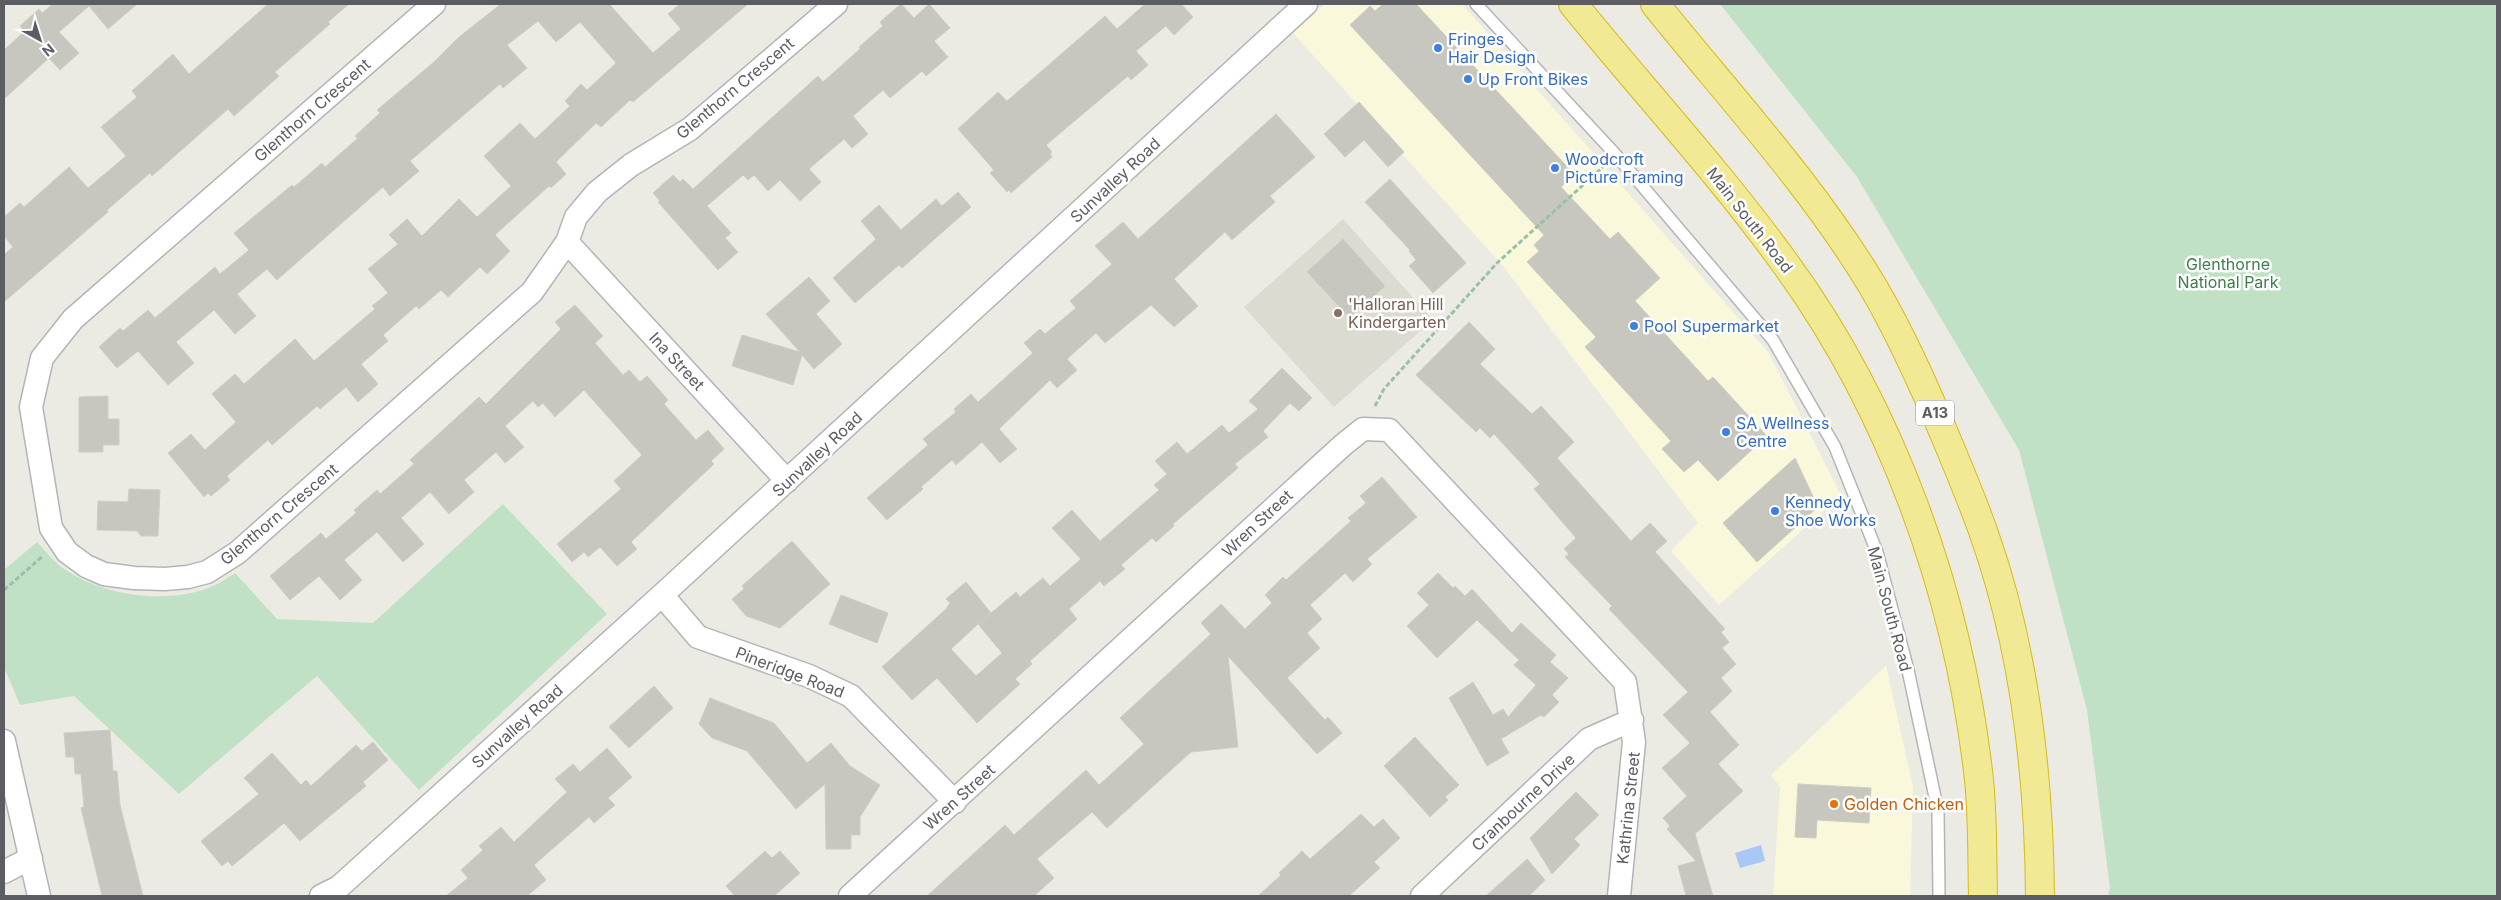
<svg xmlns="http://www.w3.org/2000/svg" width="2501" height="900" font-family="Inter,sans-serif">
<style>
.commercial{fill:#faf8da}
.education{fill:#dcdbd1}
.green{fill:#c1e1c7}
.water{fill:#a9c8f6}
.building{fill:#c7c6bf;stroke:#d0cec2;fill-rule:evenodd}
.lines{fill:none;stroke-linecap:round;stroke-linejoin:round}
.lane-casing{stroke:#b3b4b9;stroke-width:14}
.street-casing{stroke:#b3b4b9;stroke-width:25}
.highway-casing{stroke:#d7ba17;stroke-width:30}
.path{stroke:#9abfaa;stroke-width:3;stroke-dasharray:5 2.5;stroke-linecap:butt}
.lane{stroke:#fff;stroke-width:11}
.street{stroke:#fff;stroke-width:22}
.highway{stroke:#f1e994;stroke-width:28}
.shop-dot{fill:#3f7fe0;stroke:#fff;stroke-width:2}
.education-dot{fill:#8d6e63;stroke:#fff;stroke-width:2}
.food-dot{fill:#e8710a;stroke:#fff;stroke-width:2}
.labels{text-anchor:middle;stroke-width:5;stroke-linejoin:round;paint-order:stroke}
.shield{fill:#fff;stroke:#8c8e91;stroke-width:1}
.shield-label{font-size:15px;font-weight:bold;fill:#5b5d62}
.shop-label{font-size:16px;fill:#366cbe;stroke:#fff;text-anchor:start}
.street-label{font-size:16px;fill:#5b5d62;stroke:#fff}
.park-label{font-size:16px;fill:#3d7f4b;stroke:#fff}
.education-label{font-size:16px;fill:#785e54;stroke:#fff;text-anchor:start}
.food-label{font-size:16px;fill:#c56008;stroke:#fff;text-anchor:start}
</style>
<rect width="100%" height="100%" fill="#ecebe3"/>
<path class="commercial" d="M 1325,4 L 1462,4 L 1768,352 L 1841,495 L 1719,605 L 1671,551 L 1698,523 L 1503,266 L 1293,33 Z
M 1886,666 L 1913,787 L 1910,896 L 1773,896 L 1780,787 L 1771,775 Z"/>
<path class="education" d="M 1343,219 L 1433,320 L 1334,407 L 1244,307 Z"/>
<path class="green" d="M 1720,4 L 2497,4 L 2497,896 L 2108,896 L 2110,888 L 2087,710 L 2019,450 L 1857,177 Z
M 503,504 L 607,614 L 419,790 L 317,676 L 179,794 L 74,696 L 20,705 L 4,667 L 4,570 L 37,542 C 45,550 54,562 64,569 C 103,596 171,606 215,585 C 222,582 228,577 235,573 L 277,619 L 373,623 Z"/>
<path class="water" d="M 1761,845 L 1765,861 L 1740,868 L 1735,853 Z"/>
<path class="building" d="M 53,4 L 137,4 L 108,29 L 89,6 L 59,32 L 79,53 L 60,70 L 49,58 L 4,99 L 4,50 L 25,31 L 20,26 L 39,9 L 42,13 Z
M 268,4 L 349,4 L 328,22 L 330,24 L 275,72 L 279,76 L 234,116 L 228,109 L 152,176 L 150,173 L 107,210 L 108,212 L 4,302 L 4,255 L 13,247 L 4,236 L 4,217 L 20,203 L 24,207 L 69,167 L 88,188 L 126,156 L 101,127 L 137,97 L 132,91 L 173,54 L 189,74 Z
M 501,4 L 609,4 L 653,53 L 681,29 L 668,14 L 680,4 L 748,4 L 633,102 L 630,100 L 601,127 L 596,123 L 556,162 L 566,174 L 551,188 L 549,186 L 495,235 L 510,251 L 487,274 L 480,267 L 448,297 L 441,290 L 419,309 L 416,306 L 383,335 L 388,341 L 361,364 L 378,384 L 358,402 L 346,387 L 320,409 L 317,406 L 272,445 L 268,440 L 227,476 L 230,480 L 211,496 L 208,493 L 204,497 L 168,453 L 191,434 L 205,450 L 236,422 L 212,394 L 235,374 L 244,384 L 295,339 L 314,361 L 375,309 L 372,306 L 388,293 L 368,269 L 398,244 L 389,235 L 407,219 L 422,236 L 459,199 L 477,217 L 511,186 L 484,156 L 520,123 L 535,139 L 570,106 L 565,101 L 581,84 L 587,90 L 616,63 L 580,22 L 556,42 L 538,21 L 507,45 L 527,68 L 503,88 L 500,84 L 410,161 L 419,171 L 390,196 L 383,187 L 277,280 L 267,269 L 237,294 L 256,316 L 235,334 L 214,310 L 176,342 L 194,363 L 168,385 L 138,351 L 117,368 L 99,347 L 120,328 L 123,331 L 148,310 L 155,318 L 215,267 L 220,274 L 249,250 L 234,233 L 292,185 L 294,187 L 322,163 L 325,167 L 358,138 L 355,136 L 380,113 L 377,110 L 434,62 L 459,37 Z
M 901,4 L 914,18 L 929,4 L 950,28 L 934,41 L 948,57 L 926,76 L 922,71 L 890,98 L 883,90 L 853,116 L 868,134 L 852,148 L 844,139 L 809,169 L 821,182 L 800,201 L 780,180 L 768,191 L 754,175 L 748,180 L 743,175 L 707,206 L 731,233 L 725,238 L 738,252 L 718,270 L 658,202 L 660,201 L 653,193 L 673,175 L 680,182 L 683,179 L 693,189 L 818,76 L 823,82 L 860,49 L 859,47 L 883,26 L 880,22 Z
M 1145,4 L 1181,4 L 1193,17 L 1174,35 L 1166,26 L 1136,51 L 1148,65 L 1131,80 L 1128,76 L 1046,145 L 1052,152 L 1050,154 L 1052,157 L 1011,193 L 1009,190 L 1007,192 L 990,173 L 994,170 L 958,129 L 998,92 L 1007,101 L 1105,16 L 1117,29 Z
M 1383,4 L 1416,4 L 1575,175 L 1561,187 L 1610,239 L 1618,232 L 1660,278 L 1635,301 L 1708,381 L 1713,377 L 1767,436 L 1718,481 L 1698,460 L 1684,472 L 1662,449 L 1671,441 L 1585,347 L 1596,337 L 1527,262 L 1539,251 L 1534,245 L 1544,235 L 1350,25 L 1370,6 L 1375,11 Z
M 1359,102 L 1404,152 L 1388,167 L 1364,140 L 1345,157 L 1324,134 Z
M 1276,114 L 1315,157 L 1270,196 L 1275,202 L 1232,240 L 1225,232 L 1174,279 L 1198,306 L 1174,327 L 1151,305 L 1105,343 L 1096,333 L 1067,359 L 1077,370 L 1057,388 L 1050,380 L 999,429 L 1017,449 L 1000,463 L 982,442 L 956,465 L 952,460 L 921,487 L 923,489 L 887,520 L 867,498 L 928,445 L 923,439 L 956,412 L 954,409 L 971,394 L 978,402 L 1033,353 L 1024,343 L 1040,329 L 1045,334 L 1076,308 L 1070,301 L 1112,264 L 1095,246 L 1123,222 L 1138,239 Z
M 1390,179 L 1466,263 L 1433,293 L 1409,266 L 1416,260 L 1409,251 L 1410,250 L 1365,202 Z
M 958,192 L 971,207 L 902,268 L 899,265 L 855,303 L 833,278 L 876,239 L 861,221 L 879,205 L 901,230 L 936,199 L 942,206 Z
M 1343,239 L 1385,286 L 1350,318 L 1307,272 Z
M 809,277 L 830,301 L 816,314 L 842,344 L 814,369 L 802,355 L 793,385 L 732,366 L 742,335 L 800,352 L 766,314 Z
M 575,305 L 603,336 L 595,343 L 623,375 L 629,370 L 640,382 L 647,376 L 668,400 L 664,404 L 696,440 L 708,430 L 724,449 L 711,461 L 714,464 L 631,542 L 637,549 L 617,566 L 600,547 L 588,557 L 584,552 L 572,562 L 557,544 L 621,489 L 614,481 L 642,455 L 584,390 L 555,417 L 543,403 L 538,407 L 533,401 L 505,426 L 524,447 L 505,463 L 496,452 L 464,480 L 474,492 L 449,514 L 430,492 L 401,518 L 424,544 L 403,562 L 377,532 L 344,560 L 362,580 L 340,600 L 319,576 L 290,600 L 270,576 L 321,533 L 326,539 L 356,513 L 354,510 L 377,490 L 380,494 L 414,464 L 410,460 L 479,397 L 486,404 L 561,329 L 555,322 Z
M 1469,322 L 1495,349 L 1480,364 L 1532,414 L 1541,406 L 1574,442 L 1557,458 L 1631,541 L 1650,523 L 1667,541 L 1655,552 L 1725,629 L 1721,632 L 1729,642 L 1722,648 L 1736,664 L 1721,678 L 1732,691 L 1710,712 L 1739,745 L 1718,764 L 1743,791 L 1695,834 L 1713,896 L 1686,896 L 1678,866 L 1696,861 L 1667,829 L 1670,826 L 1663,818 L 1687,796 L 1662,768 L 1690,743 L 1663,715 L 1688,692 L 1609,609 L 1612,606 L 1565,557 L 1569,554 L 1564,549 L 1576,538 L 1534,489 L 1540,484 L 1494,434 L 1490,438 L 1480,428 L 1476,432 L 1416,375 Z
M 1282,368 L 1312,398 L 1299,411 L 1290,403 L 1263,431 L 1268,437 L 1235,464 L 1238,468 L 1173,524 L 1174,526 L 1156,542 L 1152,538 L 1121,565 L 1125,569 L 1104,586 L 1100,581 L 1069,609 L 1077,619 L 1030,661 L 1032,664 L 1015,679 L 1020,684 L 977,723 L 937,678 L 912,700 L 882,667 L 946,609 L 950,603 L 946,599 L 966,582 L 991,613 L 978,624 L 1016,592 L 1020,597 L 1043,578 L 1050,586 L 1081,559 L 1052,528 L 1072,510 L 1100,541 L 1159,490 L 1154,485 L 1167,474 L 1155,461 L 1177,442 L 1187,454 L 1222,425 L 1229,433 L 1258,409 L 1249,401 ZM 978,624 L 1002,653 L 976,676 L 951,649 Z
M 108,396 L 108,419 L 119,419 L 119,445 L 103,445 L 103,452 L 79,452 L 79,397 Z
M 1795,458 L 1818,507 L 1757,562 L 1723,523 Z
M 1382,477 L 1417,517 L 1367,559 L 1372,564 L 1353,582 L 1345,573 L 1310,605 L 1322,619 L 1307,633 L 1320,648 L 1287,678 L 1325,720 L 1328,717 L 1342,733 L 1317,754 L 1228,656 L 1238,747 L 1191,752 L 1107,828 L 1092,812 L 1037,859 L 1054,878 L 1034,896 L 927,896 L 1005,825 L 1014,835 L 1086,770 L 1099,785 L 1144,744 L 1120,718 L 1211,634 L 1201,623 L 1221,604 L 1245,629 L 1272,603 L 1265,595 L 1283,577 L 1286,580 L 1351,521 L 1348,518 L 1366,503 L 1360,496 Z
M 129,489 L 160,490 L 158,536 L 141,536 L 137,531 L 97,530 L 98,501 L 128,502 Z
M 792,541 L 830,584 L 780,628 L 746,616 L 732,599 L 744,589 L 742,586 Z
M 1438,573 L 1453,588 L 1455,586 L 1465,596 L 1472,589 L 1512,633 L 1521,623 L 1556,655 L 1550,662 L 1568,678 L 1552,695 L 1559,702 L 1544,717 L 1541,715 L 1501,739 L 1509,753 L 1487,766 L 1449,698 L 1473,682 L 1493,715 L 1503,709 L 1508,717 L 1536,685 L 1514,665 L 1519,660 L 1477,620 L 1437,658 L 1407,626 L 1429,605 L 1417,593 Z
M 841,595 L 888,613 L 877,643 L 829,624 Z
M 654,686 L 673,708 L 629,748 L 609,727 Z
M 710,698 L 774,723 L 807,763 L 831,743 L 850,766 L 880,785 L 860,817 L 860,835 L 851,835 L 851,849 L 826,849 L 825,784 L 796,809 L 747,751 L 712,738 L 699,724 Z
M 110,730 L 113,771 L 117,771 L 120,805 L 143,896 L 102,896 L 81,808 L 84,807 L 81,774 L 75,774 L 74,757 L 66,757 L 64,733 Z
M 1415,737 L 1459,785 L 1445,797 L 1448,800 L 1430,817 L 1384,766 Z
M 373,742 L 388,760 L 363,782 L 366,786 L 300,841 L 284,823 L 232,866 L 228,861 L 222,866 L 201,841 L 259,794 L 244,778 L 272,753 L 301,785 L 306,780 L 311,786 L 356,745 L 362,751 Z
M 607,748 L 632,777 L 608,798 L 615,805 L 594,823 L 589,817 L 534,865 L 546,880 L 527,896 L 446,896 L 468,878 L 461,870 L 483,850 L 479,846 L 501,827 L 514,842 L 567,792 L 555,779 L 573,764 L 580,772 Z
M 1798,784 L 1871,788 L 1869,823 L 1817,820 L 1816,838 L 1795,837 Z
M 1576,792 L 1599,815 L 1574,839 L 1580,845 L 1552,874 L 1530,838 Z
M 1361,814 L 1374,827 L 1383,819 L 1400,838 L 1374,862 L 1380,868 L 1349,896 L 1258,896 L 1281,875 L 1279,873 L 1302,851 L 1310,859 Z
M 765,851 L 772,858 L 780,851 L 800,873 L 774,896 L 735,896 L 726,886 Z
M 1527,859 L 1545,880 L 1529,896 L 1486,896 Z"/>
<g class="lines">
<g class="lane-casing">
<path id="lane" d="M 1476,4 L 1616,155 L 1773,340 L 1835,447 L 1877,552 L 1908,670 L 1938,811 L 1939,896"/>
</g>
<g class="street-casing">
<path id="street" d="M 434,4 L 73,319 L 42,358 L 31,407 L 51,528 L 67,552 L 86,566 L 104,574 L 134,578 L 165,579 L 188,577 L 207,572 L 237,553 L 532,292 L 567,242 L 576,217 L 597,192 L 631,165 L 690,129 L 836,4
M 567,242 L 787,481
M 662,595 L 698,637 L 809,676 L 851,696 L 955,802
M 4,741 L 39,896
M 4,872 L 31,858
M 321,896 L 339,887 L 662,595 L 1306,4
M 850,896 L 1343,445 L 1363,429 L 1389,430 L 1625,682 L 1634,742 L 1619,896
M 1422,896 L 1589,739 L 1632,720"/>
</g>
<g class="highway-casing">
<path id="highway" d="M 1573,4 C 1642,89 1717,170 1782,259 C 1892,408 1959,596 1979,780 C 1983,818 1982,858 1983,896
M 1655,4 C 1729,96 1811,184 1872,285 C 1901,334 1924,386 1946,438 C 1959,469 1972,500 1983,531 C 2024,645 2039,776 2040,896"/>
</g>
<path class="path" d="M 1375,406 L 1384,389 L 1497,263 L 1603,167
M 4,590 L 43,556"/>
<use href="#lane" class="lane"/>
<use href="#street" class="street"/>
<use href="#highway" class="highway"/>
</g>
<g class="shop-dot">
<circle cx="1438" cy="48" r="5"/>
<circle cx="1468" cy="79" r="5"/>
<circle cx="1555" cy="168" r="5"/>
<circle cx="1634" cy="326" r="5"/>
<circle cx="1726" cy="432" r="5"/>
<circle cx="1775" cy="511" r="5"/>
</g>
<circle class="education-dot" cx="1338" cy="313" r="5"/>
<circle class="food-dot" cx="1834" cy="804" r="5"/>
<g class="labels">
<rect class="shield" x="1916" y="400.5" width="38" height="25" rx="4"/>
<g class="shield-label">
<text x="1935" y="418">A13</text>
</g>
<g class="shop-label">
<text x="1448" y="45">Fringes<tspan x="1448" dy="18">Hair Design</tspan></text>
<text x="1478" y="85">Up Front Bikes</text>
<text x="1565" y="165">Woodcroft<tspan x="1565" dy="18">Picture Framing</tspan></text>
<text x="1644" y="332">Pool Supermarket</text>
<text x="1736" y="429">SA Wellness<tspan x="1736" dy="18">Centre</tspan></text>
<text x="1785" y="508">Kennedy<tspan x="1785" dy="18">Shoe Works</tspan></text>
</g>
<g class="street-label">
<text transform="translate(735 88) rotate(-40)" y="6">Glenthorn Crescent</text>
<text transform="translate(312 110) rotate(-41)" y="6">Glenthorn Crescent</text>
<text transform="translate(1115 180) rotate(-43)" y="6">Sunvalley Road</text>
<text transform="translate(1750 220) rotate(52)" y="6">Main South Road</text>
<text transform="translate(677 361) rotate(47)" y="6">Ina Street</text>
<text transform="translate(817 454) rotate(-43)" y="6">Sunvalley Road</text>
<text transform="translate(279 514) rotate(-40)" y="6">Glenthorn Crescent</text>
<text transform="translate(1257 523) rotate(-43)" y="6">Wren Street</text>
<text transform="translate(1890 609) rotate(75)" y="6">Main South Road</text>
<text transform="translate(790 672) rotate(21)" y="6">Pineridge Road</text>
<text transform="translate(517 726) rotate(-42)" y="6">Sunvalley Road</text>
<text transform="translate(959 797) rotate(-42)" y="6">Wren Street</text>
<text transform="translate(1523 802) rotate(-43)" y="6">Cranbourne Drive</text>
<text transform="translate(1628 808) rotate(-84)" y="6">Kathrina Street</text>
</g>
<g class="park-label">
<text x="2228" y="270">Glenthorne<tspan x="2228" dy="18">National Park</tspan></text>
</g>
<g class="education-label">
<text x="1348" y="310">'Halloran Hill<tspan x="1348" dy="18">Kindergarten</tspan></text>
</g>
<g class="food-label">
<text x="1844" y="810">Golden Chicken</text>
</g>
</g>
<rect width="2501" height="900" fill="none" stroke="#5b5d62" stroke-width="10"/>
<g transform="translate(40 40) rotate(141)" stroke="#ffffff" stroke-width="4" paint-order="stroke">
<path d="M0-4L9 19L0 12L-9 19Z" fill="#5b5d62"/>
<text y="-8" font-size="14" font-weight="bold" text-anchor="middle" fill="#5b5d62">N</text>
</g>
</svg>
